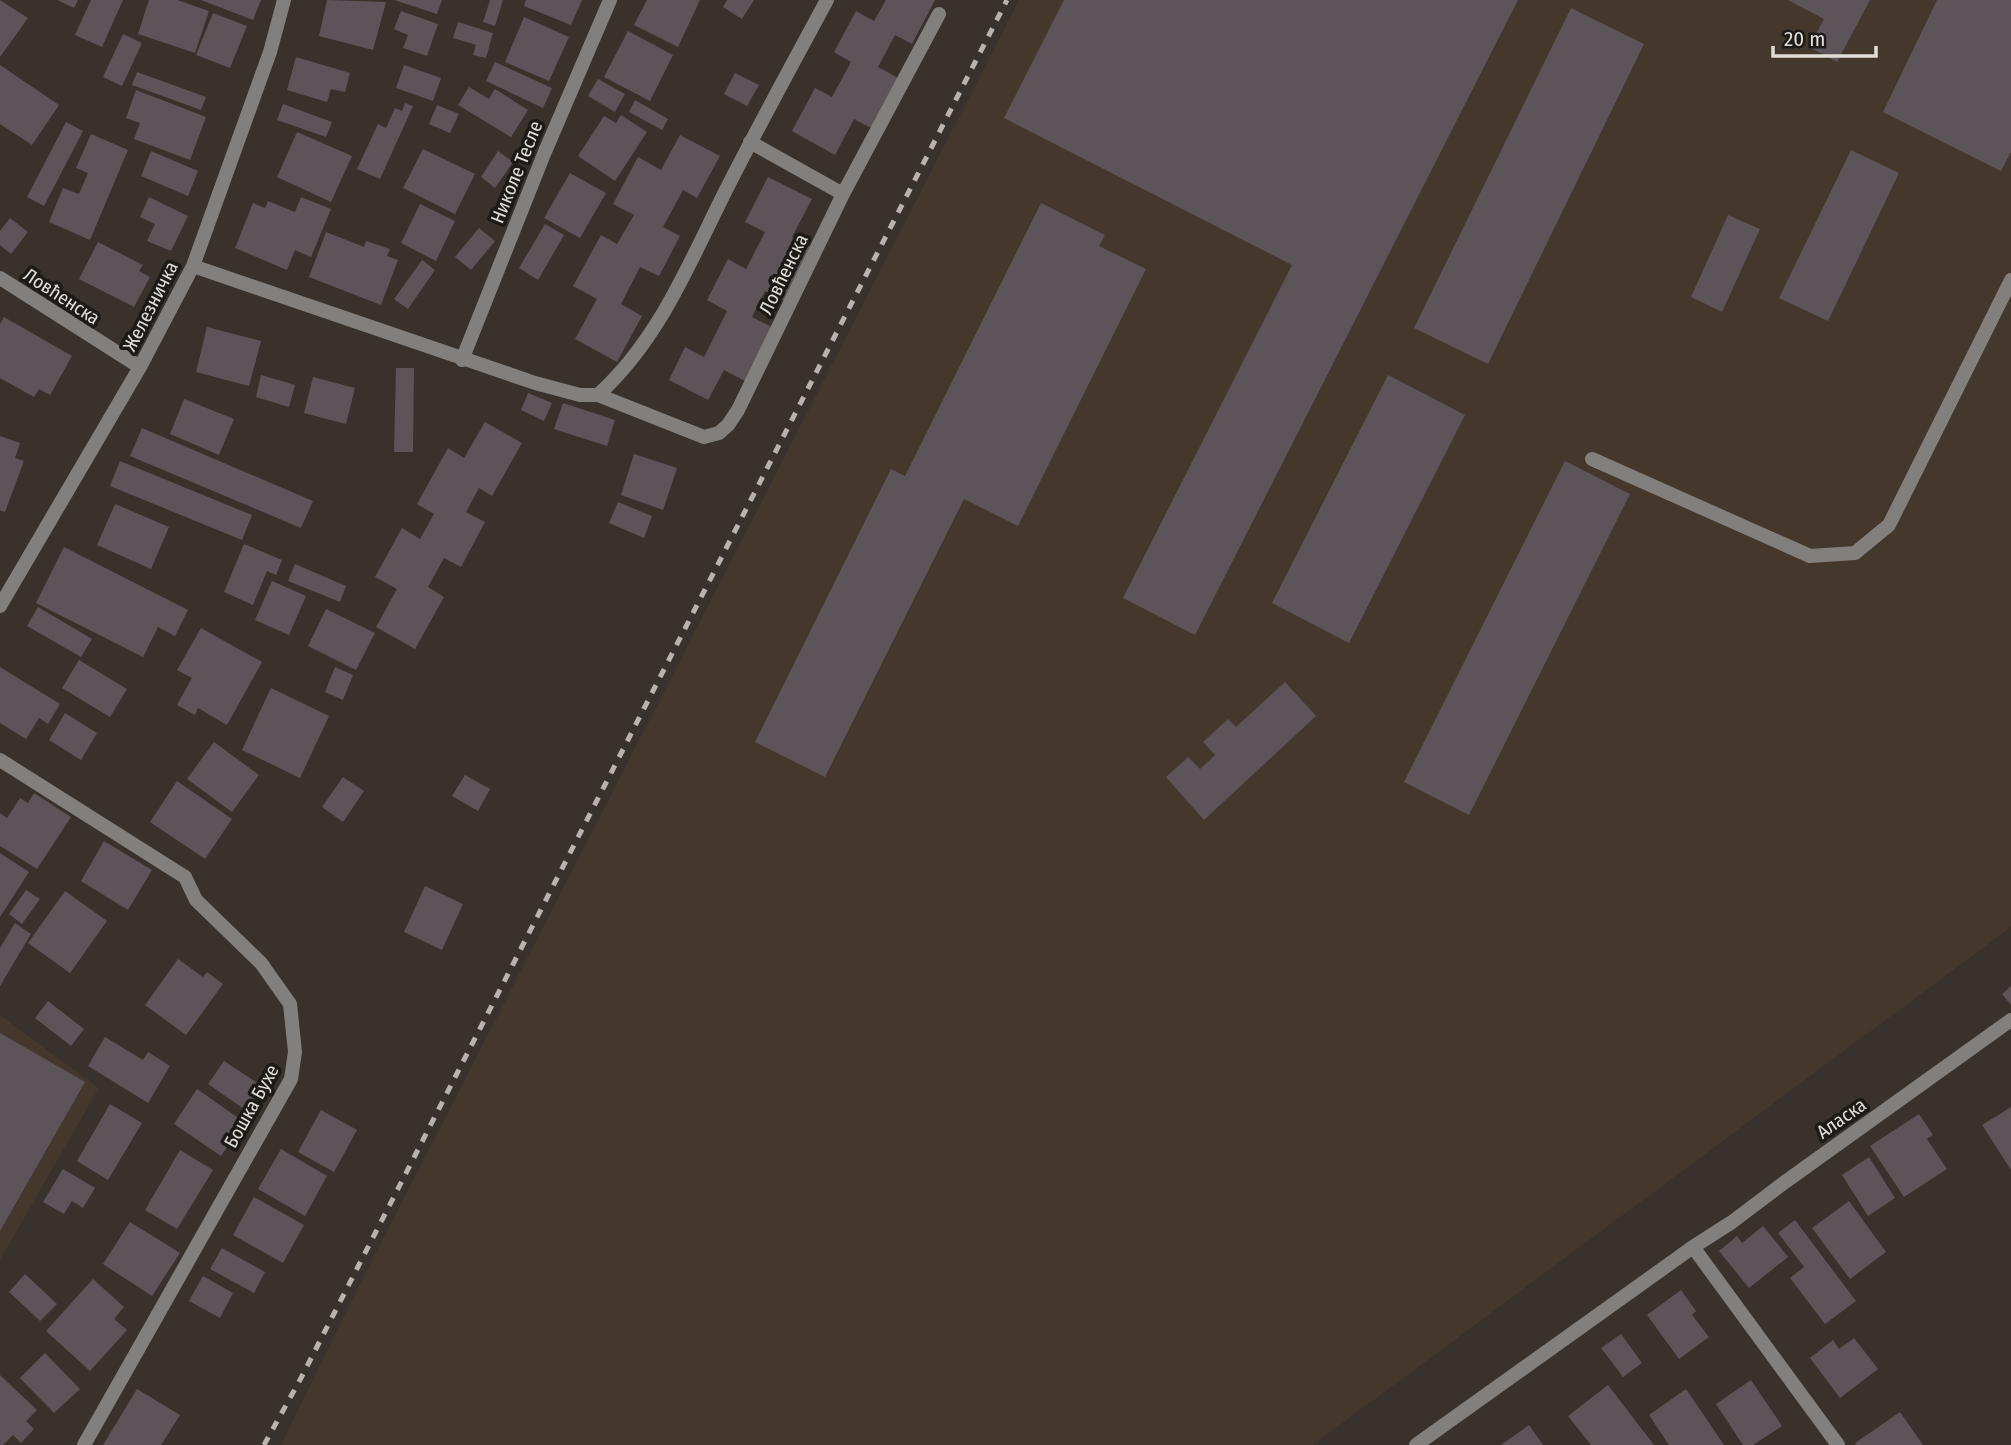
<svg xmlns="http://www.w3.org/2000/svg" width="2011" height="1445" font-family="'Fira Sans Condensed',sans-serif">
<style>
.built{fill:#44372c}
.building{fill:#5d545a}
.lines{fill:none;stroke-linecap:round;stroke-linejoin:round}
.lane{stroke:#837f7c;stroke-width:14}
.street{stroke:#837f7c;stroke-width:14}
.rail{stroke:#b8b3ae;stroke-width:5;stroke-dasharray:9 9;stroke-linecap:butt}
.labels{text-anchor:middle;stroke-width:7;stroke-linejoin:round;paint-order:stroke}
.street-label{font-size:19px;fill:#e1ddd8;stroke:#1d1a17}
</style>
<rect width="100%" height="100%" fill="#39312b"/>
<path class="built" d="M 1019,0 L 2011,0 L 2011,927 L 1313,1445 L 281,1445 L 349,1305 Z
M 0,1015 L 99,1088 L 0,1260 Z"/>
<path class="building" d="M 0,0 L 28,18 L 0,57 Z
M 57,0 L 78,0 L 74,8 Z
M 91,0 L 123,0 L 102,47 L 75,35 Z
M 149,0 L 177,0 L 209,11 L 195,53 L 138,34 Z
M 201,0 L 261,0 L 253,20 Z
M 327,0 L 386,2 L 373,50 L 319,36 Z
M 394,0 L 442,0 L 437,14 Z
M 490,0 L 503,0 L 495,26 L 483,22 Z
M 526,0 L 582,0 L 571,25 L 524,6 Z
M 647,0 L 700,0 L 678,47 L 634,25 Z
M 727,0 L 754,0 L 742,19 L 723,7 Z
M 886,0 L 935,0 L 912,44 L 895,35 L 878,67 L 898,78 L 871,128 L 854,119 L 835,155 L 792,131 L 815,88 L 832,97 L 851,62 L 834,52 L 856,11 L 874,21 Z
M 1064,0 L 1518,0 L 1195,635 L 1123,598 L 1292,265 L 1004,118 Z
M 1788,0 L 1870,0 L 1837,62 L 1809,47 L 1824,19 Z
M 1937,0 L 2011,0 L 2011,152 L 2001,171 L 1883,112 Z
M 1571,8 L 1644,44 L 1488,364 L 1414,328 Z
M 401,11 L 438,24 L 427,56 L 403,48 L 408,35 L 394,29 Z
M 213,13 L 247,26 L 230,68 L 196,55 Z
M 524,17 L 569,37 L 549,81 L 505,62 Z
M 458,22 L 493,33 L 486,58 L 473,55 L 476,45 L 453,38 Z
M 628,31 L 673,55 L 650,101 L 604,77 Z
M 123,34 L 142,43 L 122,86 L 103,77 Z
M 296,57 L 350,73 L 345,92 L 331,89 L 327,102 L 287,90 Z
M 495,62 L 552,88 L 543,108 L 486,81 Z
M 0,65 L 59,105 L 32,145 L 0,124 Z
M 404,65 L 441,78 L 433,101 L 396,88 Z
M 137,72 L 206,97 L 201,110 L 132,85 Z
M 735,73 L 759,85 L 747,106 L 724,94 Z
M 598,79 L 625,94 L 615,112 L 588,96 Z
M 469,87 L 489,99 L 495,89 L 528,110 L 511,137 L 458,105 Z
M 136,90 L 206,117 L 190,160 L 134,139 L 140,123 L 126,118 Z
M 635,100 L 668,119 L 662,130 L 629,112 Z
M 405,103 L 413,106 L 380,179 L 357,169 L 378,124 L 386,128 L 395,108 L 402,111 Z
M 283,104 L 332,122 L 326,137 L 277,120 Z
M 437,105 L 459,114 L 450,133 L 429,124 Z
M 621,115 L 647,132 L 615,181 L 578,156 L 604,116 L 616,123 Z
M 66,122 L 83,131 L 44,206 L 27,197 Z
M 297,132 L 352,156 L 331,202 L 277,177 Z
M 91,134 L 128,150 L 90,240 L 49,222 L 63,188 L 79,194 L 88,173 L 76,168 Z
M 680,135 L 720,156 L 697,198 L 683,190 L 663,227 L 680,236 L 659,276 L 640,267 L 621,304 L 642,316 L 617,362 L 575,339 L 597,299 L 573,286 L 601,235 L 617,244 L 634,215 L 613,204 L 638,157 L 661,170 Z
M 423,149 L 475,174 L 455,214 L 403,188 Z
M 1851,150 L 1899,173 L 1828,321 L 1779,298 Z
M 151,151 L 198,171 L 188,196 L 141,176 Z
M 498,151 L 513,162 L 495,188 L 481,177 Z
M 570,173 L 606,193 L 580,238 L 544,218 Z
M 768,177 L 812,199 L 792,237 L 812,248 L 785,301 L 765,291 L 752,317 L 774,328 L 747,382 L 724,370 L 708,400 L 669,380 L 685,347 L 704,357 L 727,311 L 707,300 L 728,259 L 746,269 L 765,232 L 745,222 Z
M 149,197 L 188,216 L 171,251 L 147,241 L 155,224 L 140,217 Z
M 301,197 L 331,209 L 311,257 L 295,250 L 287,270 L 235,248 L 253,203 L 265,208 L 268,201 L 295,212 Z
M 1041,203 L 1105,235 L 1099,246 L 1146,269 L 1018,526 L 964,499 L 825,777 L 755,742 L 891,469 L 905,476 Z
M 420,204 L 455,221 L 436,261 L 401,243 Z
M 1728,215 L 1760,229 L 1722,312 L 1691,297 Z
M 10,218 L 28,232 L 11,254 L 0,245 L 0,231 Z
M 545,224 L 564,235 L 538,280 L 519,268 Z
M 479,228 L 495,241 L 471,270 L 455,257 Z
M 326,232 L 364,247 L 366,241 L 390,249 L 387,256 L 398,260 L 381,305 L 309,277 Z
M 98,242 L 143,265 L 139,271 L 150,277 L 134,307 L 79,279 Z
M 422,260 L 435,270 L 408,309 L 394,299 Z
M 4,317 L 72,356 L 50,395 L 39,389 L 34,397 L 0,378 L 0,324 Z
M 207,327 L 261,341 L 249,386 L 196,372 Z
M 396,368 L 414,368 L 413,452 L 394,452 Z
M 261,375 L 295,385 L 289,407 L 256,397 Z
M 1388,375 L 1465,415 L 1349,643 L 1272,603 Z
M 313,377 L 355,388 L 346,424 L 304,413 Z
M 528,393 L 552,403 L 544,421 L 521,410 Z
M 184,399 L 234,419 L 219,455 L 170,434 Z
M 563,403 L 615,420 L 607,446 L 554,429 Z
M 485,422 L 522,443 L 492,496 L 479,488 L 466,512 L 485,522 L 461,567 L 444,558 L 428,587 L 444,597 L 415,649 L 376,627 L 397,589 L 375,577 L 402,528 L 420,539 L 434,514 L 417,504 L 448,448 L 464,458 Z
M 142,428 L 313,501 L 301,528 L 130,456 Z
M 0,436 L 20,443 L 15,458 L 24,461 L 5,512 L 0,510 Z
M 634,454 L 677,468 L 663,510 L 621,495 Z
M 120,461 L 252,515 L 242,540 L 110,486 Z
M 1565,461 L 1630,494 L 1469,815 L 1404,782 Z
M 618,502 L 652,516 L 644,538 L 609,523 Z
M 115,504 L 169,527 L 151,569 L 97,545 Z
M 244,544 L 282,560 L 276,575 L 267,571 L 253,605 L 224,592 Z
M 64,547 L 188,610 L 175,636 L 158,627 L 143,657 L 36,603 Z
M 295,564 L 346,586 L 340,602 L 288,581 Z
M 272,581 L 306,596 L 289,635 L 255,620 Z
M 38,607 L 92,639 L 81,657 L 27,626 Z
M 326,609 L 375,633 L 356,670 L 308,646 Z
M 201,628 L 262,662 L 227,725 L 198,708 L 195,715 L 177,705 L 192,678 L 177,670 Z
M 79,660 L 127,689 L 110,717 L 62,688 Z
M 0,667 L 60,704 L 48,724 L 39,718 L 26,739 L 0,723 Z
M 335,667 L 353,675 L 343,700 L 325,692 Z
M 1285,682 L 1316,716 L 1204,820 L 1166,777 L 1188,757 L 1200,769 L 1215,755 L 1203,742 L 1228,719 L 1236,727 Z
M 271,688 L 329,716 L 300,778 L 242,750 Z
M 65,713 L 97,733 L 81,760 L 49,740 Z
M 214,742 L 259,775 L 232,812 L 187,779 Z
M 465,775 L 490,789 L 478,811 L 452,796 Z
M 343,777 L 364,791 L 343,822 L 322,807 Z
M 177,781 L 232,819 L 205,859 L 150,822 Z
M 34,793 L 71,817 L 37,869 L 0,846 L 0,813 L 7,818 L 20,798 L 28,803 Z
M 104,841 L 152,870 L 128,910 L 81,881 Z
M 0,853 L 29,872 L 0,917 Z
M 425,886 L 463,904 L 442,950 L 404,932 Z
M 26,890 L 40,899 L 22,924 L 9,914 Z
M 65,891 L 107,921 L 70,973 L 28,943 Z
M 15,923 L 31,934 L 0,986 L 0,948 Z
M 178,959 L 203,977 L 207,972 L 223,984 L 186,1035 L 145,1005 Z
M 2011,986 L 2011,1005 L 2002,994 Z
M 48,1001 L 84,1029 L 71,1046 L 35,1018 Z
M 0,1033 L 85,1082 L 0,1231 Z
M 105,1037 L 143,1060 L 148,1052 L 170,1066 L 148,1103 L 88,1066 Z
M 224,1061 L 263,1087 L 247,1111 L 208,1084 Z
M 197,1089 L 244,1122 L 221,1156 L 174,1124 Z
M 110,1104 L 142,1123 L 108,1180 L 77,1161 Z
M 2011,1107 L 2011,1170 L 1982,1125 Z
M 321,1110 L 357,1130 L 334,1172 L 298,1152 Z
M 1919,1114 L 1933,1135 L 1927,1139 L 1947,1169 L 1904,1197 L 1870,1146 Z
M 281,1149 L 327,1176 L 305,1216 L 258,1189 Z
M 180,1150 L 213,1170 L 177,1229 L 145,1210 Z
M 1869,1157 L 1895,1198 L 1868,1216 L 1842,1175 Z
M 63,1169 L 95,1188 L 83,1208 L 72,1201 L 64,1214 L 43,1202 Z
M 254,1197 L 304,1225 L 283,1263 L 233,1235 Z
M 1849,1201 L 1886,1252 L 1850,1279 L 1812,1228 Z
M 1795,1220 L 1856,1301 L 1825,1324 L 1790,1278 L 1804,1267 L 1778,1233 Z
M 130,1222 L 180,1253 L 152,1296 L 103,1264 Z
M 1763,1226 L 1788,1257 L 1749,1288 L 1719,1251 L 1737,1236 L 1742,1243 Z
M 222,1248 L 265,1272 L 254,1293 L 210,1269 Z
M 25,1274 L 57,1304 L 40,1321 L 9,1292 Z
M 203,1276 L 233,1293 L 220,1318 L 189,1301 Z
M 93,1279 L 124,1307 L 114,1319 L 127,1330 L 90,1371 L 46,1331 Z
M 1681,1290 L 1696,1311 L 1692,1315 L 1709,1337 L 1679,1359 L 1647,1315 Z
M 1621,1334 L 1642,1363 L 1623,1377 L 1601,1348 Z
M 1854,1338 L 1878,1369 L 1840,1398 L 1810,1358 L 1833,1340 L 1839,1349 Z
M 45,1353 L 80,1389 L 54,1413 L 20,1378 Z
M 0,1375 L 37,1410 L 26,1421 L 34,1429 L 21,1443 L 13,1435 L 3,1445 L 0,1445 Z
M 1751,1380 L 1782,1426 L 1753,1445 L 1743,1445 L 1716,1404 Z
M 1608,1385 L 1654,1445 L 1591,1445 L 1568,1416 Z
M 137,1389 L 180,1415 L 161,1445 L 103,1445 Z
M 1686,1389 L 1724,1445 L 1669,1445 L 1649,1415 Z
M 1900,1412 L 1923,1445 L 1856,1445 L 1855,1443 Z
M 1529,1425 L 1543,1445 L 1501,1445 Z"/>
<g class="lines">
<path class="lane" d="M 1592,459 L 1810,556 L 1855,553 L 1889,525 L 2011,280"/>
<path class="street" d="M 750,142 L 843,194
M 193,266 L 535,383 L 580,395 L 598,395 C 660,339 690,261 727,188 C 759,125 793,63 827,0
M 0,278 L 140,367
M 462,360 L 544,154 L 610,0
M 598,395 L 704,437 L 719,433 L 728,425 L 738,410 L 843,194 L 939,14
M 0,606 L 140,367 L 193,266 L 270,52 L 284,0
M 0,760 L 185,877 L 196,900 L 261,963 L 290,1004 L 295,1052 L 291,1079 L 84,1445
M 1693,1247 L 1838,1445
M 1416,1445 L 1693,1247 L 1732,1222 L 1785,1182 L 2011,1020"/>
<path class="rail" d="M 264,1445 L 301,1378 L 1007,0"/>
</g>
<g class="labels">
<g class="street-label">
<text transform="translate(516 172) rotate(-68)" y="7">Николе Тесле</text>
<text transform="translate(783 274) rotate(-64)" y="7">Ловћенска</text>
<text transform="translate(62 296) rotate(33)" y="7">Ловћенска</text>
<text transform="translate(150 306) rotate(-63)" y="7">Железничка</text>
<text transform="translate(251 1106) rotate(-61)" y="7">Бошка Бухе</text>
<text transform="translate(1841 1118) rotate(-35)" y="7">Аласка</text>
</g>
</g>
<path d="M1773 46v10h103v-10" fill="none" stroke="#e1ddd8" stroke-width="3.5"/>
<text x="1784" y="46" font-size="21" fill="#e1ddd8" stroke="#1d1a17" stroke-width="5" paint-order="stroke">20 m</text>
</svg>
